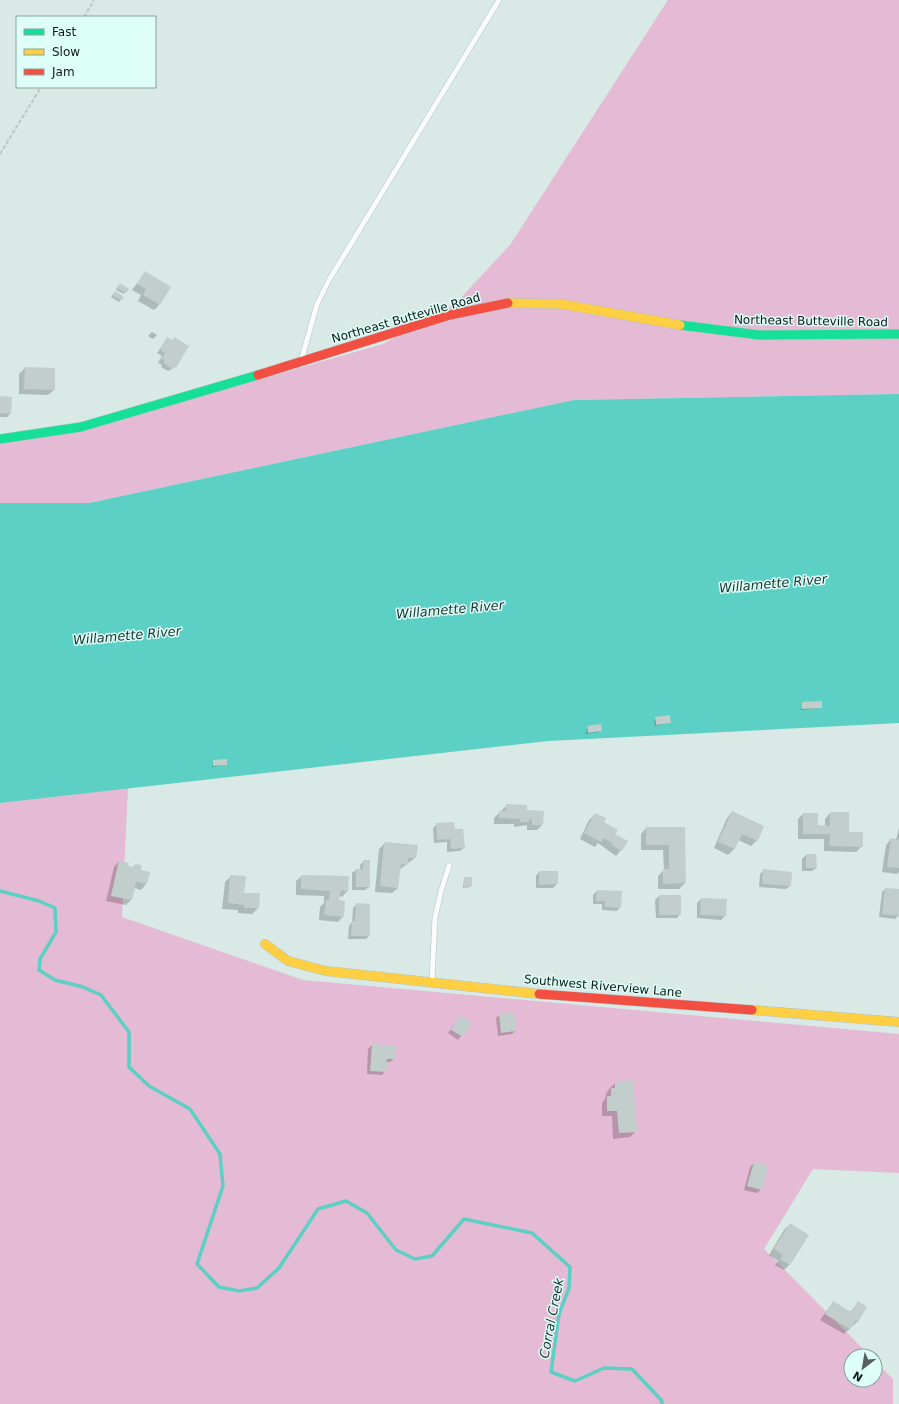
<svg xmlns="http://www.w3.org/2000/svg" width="899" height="1404" font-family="'DejaVu Sans',sans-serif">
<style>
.forest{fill:#e5bad4}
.water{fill:#5cd0c4}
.shadow{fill:#0003}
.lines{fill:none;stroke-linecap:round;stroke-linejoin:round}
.stream{stroke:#5cd0c4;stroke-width:3.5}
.building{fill:#c1cecc}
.lane-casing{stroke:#b6c3c1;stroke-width:6}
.fast-casing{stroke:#b6c3c1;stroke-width:10}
.slow-casing{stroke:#b6c3c1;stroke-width:10}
.jam-casing{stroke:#b6c3c1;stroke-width:10}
.path{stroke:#c0c7c6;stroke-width:2;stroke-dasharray:4 2;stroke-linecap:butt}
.lane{stroke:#f9fcfb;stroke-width:5}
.fast{stroke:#16e098;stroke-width:9}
.slow{stroke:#ffcf43;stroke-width:9}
.jam{stroke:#f24e42;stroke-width:9}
.labels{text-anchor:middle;stroke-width:3;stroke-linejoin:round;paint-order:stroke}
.street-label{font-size:12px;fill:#0d1817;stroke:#defef8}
.water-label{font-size:13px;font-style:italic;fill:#1b3330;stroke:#defef8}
</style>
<rect width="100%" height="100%" fill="#d8e9e6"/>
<path class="forest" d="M 668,0 L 899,0 L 899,394 L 574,400 L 89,503 L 0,503 L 0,444 L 271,376 L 383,344 L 456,303 L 510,245 Z
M 128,788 L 122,917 L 303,980 L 899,1034 L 899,1173 L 813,1169 L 764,1249 L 870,1356 L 851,1356 L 851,1380 L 875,1380 L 875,1361 L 893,1379 L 893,1404 L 0,1404 L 0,803 Z"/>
<path class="water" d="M 899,394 L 899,723 L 548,741 L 0,803 L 0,503 L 89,503 L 574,400 Z"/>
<path class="shadow" d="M 145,273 L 159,305 L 154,310 L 138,301 L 141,295 L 132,290 Z
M 118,286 L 127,289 L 124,294 L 116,290 Z
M 113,294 L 123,297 L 119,302 L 111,297 Z
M 152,332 L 157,335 L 153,339 L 148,336 Z
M 167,339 L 175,367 L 168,371 L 161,367 L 162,365 L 158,363 L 162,356 L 157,353 Z
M 25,368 L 54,369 L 54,390 L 48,395 L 19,394 L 19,374 Z
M 0,397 L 10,414 L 7,417 L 0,417 Z
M 803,702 L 821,708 L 801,710 Z
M 656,718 L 670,723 L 655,726 L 654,720 Z
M 600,725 L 599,732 L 586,734 L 587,727 Z
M 213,761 L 226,765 L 212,767 Z
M 507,805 L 542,825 L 537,830 L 527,830 L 527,825 L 514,827 L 514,824 L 494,824 L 494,818 Z
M 732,812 L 757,840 L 751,846 L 738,840 L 734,849 L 728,855 L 714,848 L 727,818 Z
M 830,813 L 862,846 L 856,852 L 824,851 L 824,839 L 798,839 L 798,819 L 803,814 L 817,826 L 825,826 L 825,819 Z
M 595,814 L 614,834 L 621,850 L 616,856 L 598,843 L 595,847 L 580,839 L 589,820 Z
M 437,824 L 454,830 L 464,848 L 460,851 L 447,852 L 447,842 L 434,843 L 433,828 Z
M 646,828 L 684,828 L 685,883 L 679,889 L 658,889 L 658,876 L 664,870 L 663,850 L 641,850 L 641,834 Z
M 899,828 L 899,872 L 897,874 L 882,872 L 886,845 L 891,839 L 896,840 Z
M 385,843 L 415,858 L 399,870 L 398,888 L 392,893 L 375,892 L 379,849 Z
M 806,855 L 815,855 L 816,868 L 812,871 L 802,871 L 802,859 Z
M 119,861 L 127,867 L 132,868 L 135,865 L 146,884 L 141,890 L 134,888 L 131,900 L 126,905 L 106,901 L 114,867 Z
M 364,861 L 369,887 L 365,890 L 352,890 L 352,873 L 356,870 L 360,870 L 360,865 Z
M 764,870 L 790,886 L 786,889 L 759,887 L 760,874 Z
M 539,872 L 557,884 L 553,888 L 536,888 L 536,876 Z
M 231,876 L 243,894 L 259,894 L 258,908 L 252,914 L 238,913 L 238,910 L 222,909 L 225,882 Z
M 302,876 L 347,891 L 342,897 L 339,896 L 338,901 L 343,916 L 338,922 L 319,920 L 320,907 L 324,903 L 324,896 L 296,895 L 296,881 Z
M 464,878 L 471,886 L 470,887 L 463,888 Z
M 885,889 L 899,890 L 899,915 L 895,919 L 879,917 L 882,892 Z
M 597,891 L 620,907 L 617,911 L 602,910 L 602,904 L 593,904 L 593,895 Z
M 659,896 L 680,896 L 680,914 L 677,918 L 656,918 L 655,900 Z
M 701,899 L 726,900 L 725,916 L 721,920 L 697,918 L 697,903 Z
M 357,904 L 369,936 L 366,939 L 348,939 L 349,926 L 352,922 L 353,908 Z
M 500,1014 L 515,1031 L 512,1034 L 498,1036 L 496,1018 Z
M 460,1017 L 471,1024 L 458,1040 L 448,1033 Z
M 372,1045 L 394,1059 L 390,1062 L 386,1062 L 385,1071 L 382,1075 L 367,1074 L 368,1049 Z
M 615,1083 L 636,1131 L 630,1137 L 613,1139 L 612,1116 L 602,1116 L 602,1103 L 605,1099 L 606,1094 L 609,1089 Z
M 754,1163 L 767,1167 L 761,1190 L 757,1193 L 744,1190 L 750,1167 Z
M 790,1224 L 790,1264 L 784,1270 L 775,1265 L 778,1261 L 769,1255 L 784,1230 Z
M 833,1302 L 850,1312 L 858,1303 L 858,1321 L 844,1334 L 820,1320 Z"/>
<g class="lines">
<path class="stream" d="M 0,891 L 39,901 L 55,908 L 56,932 L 40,959 L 39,970 L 55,980 L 83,987 L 101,995 L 129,1032 L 129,1067 L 149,1086 L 190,1109 L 220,1154 L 223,1186 L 197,1264 L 219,1287 L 239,1291 L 257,1288 L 279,1268 L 318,1209 L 346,1201 L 367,1213 L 396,1250 L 415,1259 L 432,1256 L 464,1219 L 532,1233 L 570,1267 L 569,1288 L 559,1314 L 551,1372 L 575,1381 L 604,1368 L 632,1369 L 662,1401 L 662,1404"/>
</g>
<path class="building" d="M 145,271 L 171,287 L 160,305 L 143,295 L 146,289 L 137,284 Z
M 120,283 L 129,289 L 126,293 L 117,288 Z
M 115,291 L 124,297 L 122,301 L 112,295 Z
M 167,337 L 172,340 L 174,337 L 189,346 L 176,368 L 174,367 L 172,369 L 164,363 L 165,361 L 161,359 L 165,353 L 160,350 Z
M 25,367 L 55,368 L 55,390 L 24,389 Z
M 0,396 L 12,397 L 11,414 L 0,413 Z
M 822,701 L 822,708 L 802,709 L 802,702 Z
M 670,715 L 671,723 L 656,725 L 655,717 Z
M 601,724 L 602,731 L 588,733 L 587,726 Z
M 227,759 L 227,765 L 213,766 L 213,760 Z
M 506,804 L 527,805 L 527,810 L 544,811 L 543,825 L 532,825 L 532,820 L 529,819 L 529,822 L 520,822 L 520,819 L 499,818 L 499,811 L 506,811 Z
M 732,811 L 764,826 L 758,841 L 742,834 L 735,849 L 718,842 Z
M 830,812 L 849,812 L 849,832 L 863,832 L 863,847 L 829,846 L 830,834 L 803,834 L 803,813 L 818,813 L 818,825 L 830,826 Z
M 595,813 L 606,818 L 604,822 L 618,830 L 615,834 L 628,841 L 622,851 L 611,845 L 612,843 L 604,838 L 601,842 L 584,833 Z
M 454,822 L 455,829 L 463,829 L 465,848 L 451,849 L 450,839 L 437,840 L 436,823 Z
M 646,827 L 685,827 L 686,883 L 663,884 L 663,869 L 669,869 L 669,845 L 646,845 Z
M 891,838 L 899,840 L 899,868 L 887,867 Z
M 384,842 L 418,845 L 416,858 L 408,858 L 408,865 L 401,864 L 398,888 L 380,886 Z
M 806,854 L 816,854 L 817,868 L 806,868 Z
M 119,860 L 129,863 L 128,866 L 134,867 L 135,864 L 142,865 L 141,870 L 150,872 L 147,884 L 136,882 L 132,900 L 111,896 Z
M 363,860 L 370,860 L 370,887 L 356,887 L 356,869 L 363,869 Z
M 763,869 L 792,872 L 791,886 L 762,884 Z
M 539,871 L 558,871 L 558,884 L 539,885 Z
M 230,875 L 246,876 L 244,893 L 260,893 L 259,908 L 244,908 L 244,905 L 228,903 Z
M 301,875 L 349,876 L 348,892 L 341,890 L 339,900 L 345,901 L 344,917 L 324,915 L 326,900 L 329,900 L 330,891 L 301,889 Z
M 464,877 L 472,877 L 472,886 L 464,887 Z
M 885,888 L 899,889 L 899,916 L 882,914 Z
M 597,890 L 622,891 L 621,908 L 605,907 L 605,901 L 596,901 Z
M 659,895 L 681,895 L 681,915 L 659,915 Z
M 701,898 L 727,899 L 726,916 L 700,915 Z
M 356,903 L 370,904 L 370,936 L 351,936 L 352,921 L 355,921 Z
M 514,1012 L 516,1031 L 501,1033 L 499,1013 Z
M 460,1015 L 472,1023 L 463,1037 L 451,1030 Z
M 372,1044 L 395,1046 L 395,1059 L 387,1059 L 386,1072 L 370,1071 Z
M 633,1080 L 637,1132 L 619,1133 L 617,1111 L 607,1111 L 607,1096 L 611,1096 L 611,1088 L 615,1088 L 615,1082 Z
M 754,1162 L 768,1166 L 762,1190 L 747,1186 Z
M 790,1223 L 809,1235 L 790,1265 L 780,1259 L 783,1255 L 774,1249 Z
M 833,1301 L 851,1312 L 858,1301 L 867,1307 L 858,1322 L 856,1320 L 850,1329 L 825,1314 Z"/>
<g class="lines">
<g class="lane-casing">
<path id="lane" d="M 302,358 L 317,304 L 329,280 L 499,0
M 432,981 L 435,918 L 441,891 L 449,866"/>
</g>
<g class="fast-casing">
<path id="fast" d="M 680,325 L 759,335 L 899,334
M 0,439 L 81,427 L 258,375"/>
</g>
<g class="slow-casing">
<path id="slow" d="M 508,303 L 561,304 L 680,325
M 265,944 L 288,961 L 326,971 L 539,994
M 752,1010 L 899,1022"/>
</g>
<g class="jam-casing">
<path id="jam" d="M 258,375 L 450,315 L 508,303
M 539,994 L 752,1010"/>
</g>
<path class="path" d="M 84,17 L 94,0
M 0,154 L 41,87"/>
<use href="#lane" class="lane"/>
<use href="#fast" class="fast"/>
<use href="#slow" class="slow"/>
<use href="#jam" class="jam"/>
</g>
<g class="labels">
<g class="street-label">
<text transform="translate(406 318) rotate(-16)" y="4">Northeast Butteville Road</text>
<text transform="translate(811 321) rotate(1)" y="4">Northeast Butteville Road</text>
<text transform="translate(603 986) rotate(5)" y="4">Southwest Riverview Lane</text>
</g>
<g class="water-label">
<text transform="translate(773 583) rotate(-5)" y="5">Willamette River</text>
<text transform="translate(450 609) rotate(-5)" y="5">Willamette River</text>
<text transform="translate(127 635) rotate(-5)" y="5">Willamette River</text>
<text transform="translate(551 1318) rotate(-79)" y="5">Corral Creek</text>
</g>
</g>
<rect x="16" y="16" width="140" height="72" fill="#defef8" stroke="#8aa29e"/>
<rect x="24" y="29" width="20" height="6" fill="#16e098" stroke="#8aa29e"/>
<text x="52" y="36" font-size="12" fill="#0d1817">Fast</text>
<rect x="24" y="49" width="20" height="6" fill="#ffcf43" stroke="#8aa29e"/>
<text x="52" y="56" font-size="12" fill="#0d1817">Slow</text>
<rect x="24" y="69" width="20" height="6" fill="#f24e42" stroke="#8aa29e"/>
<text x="52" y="76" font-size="12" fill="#0d1817">Jam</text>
<g transform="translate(863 1368) rotate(211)"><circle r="19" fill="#defef8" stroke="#8aa29e"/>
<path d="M0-3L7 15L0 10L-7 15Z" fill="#54615f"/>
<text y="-6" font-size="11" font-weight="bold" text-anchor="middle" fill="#0d1817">N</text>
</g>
</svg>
